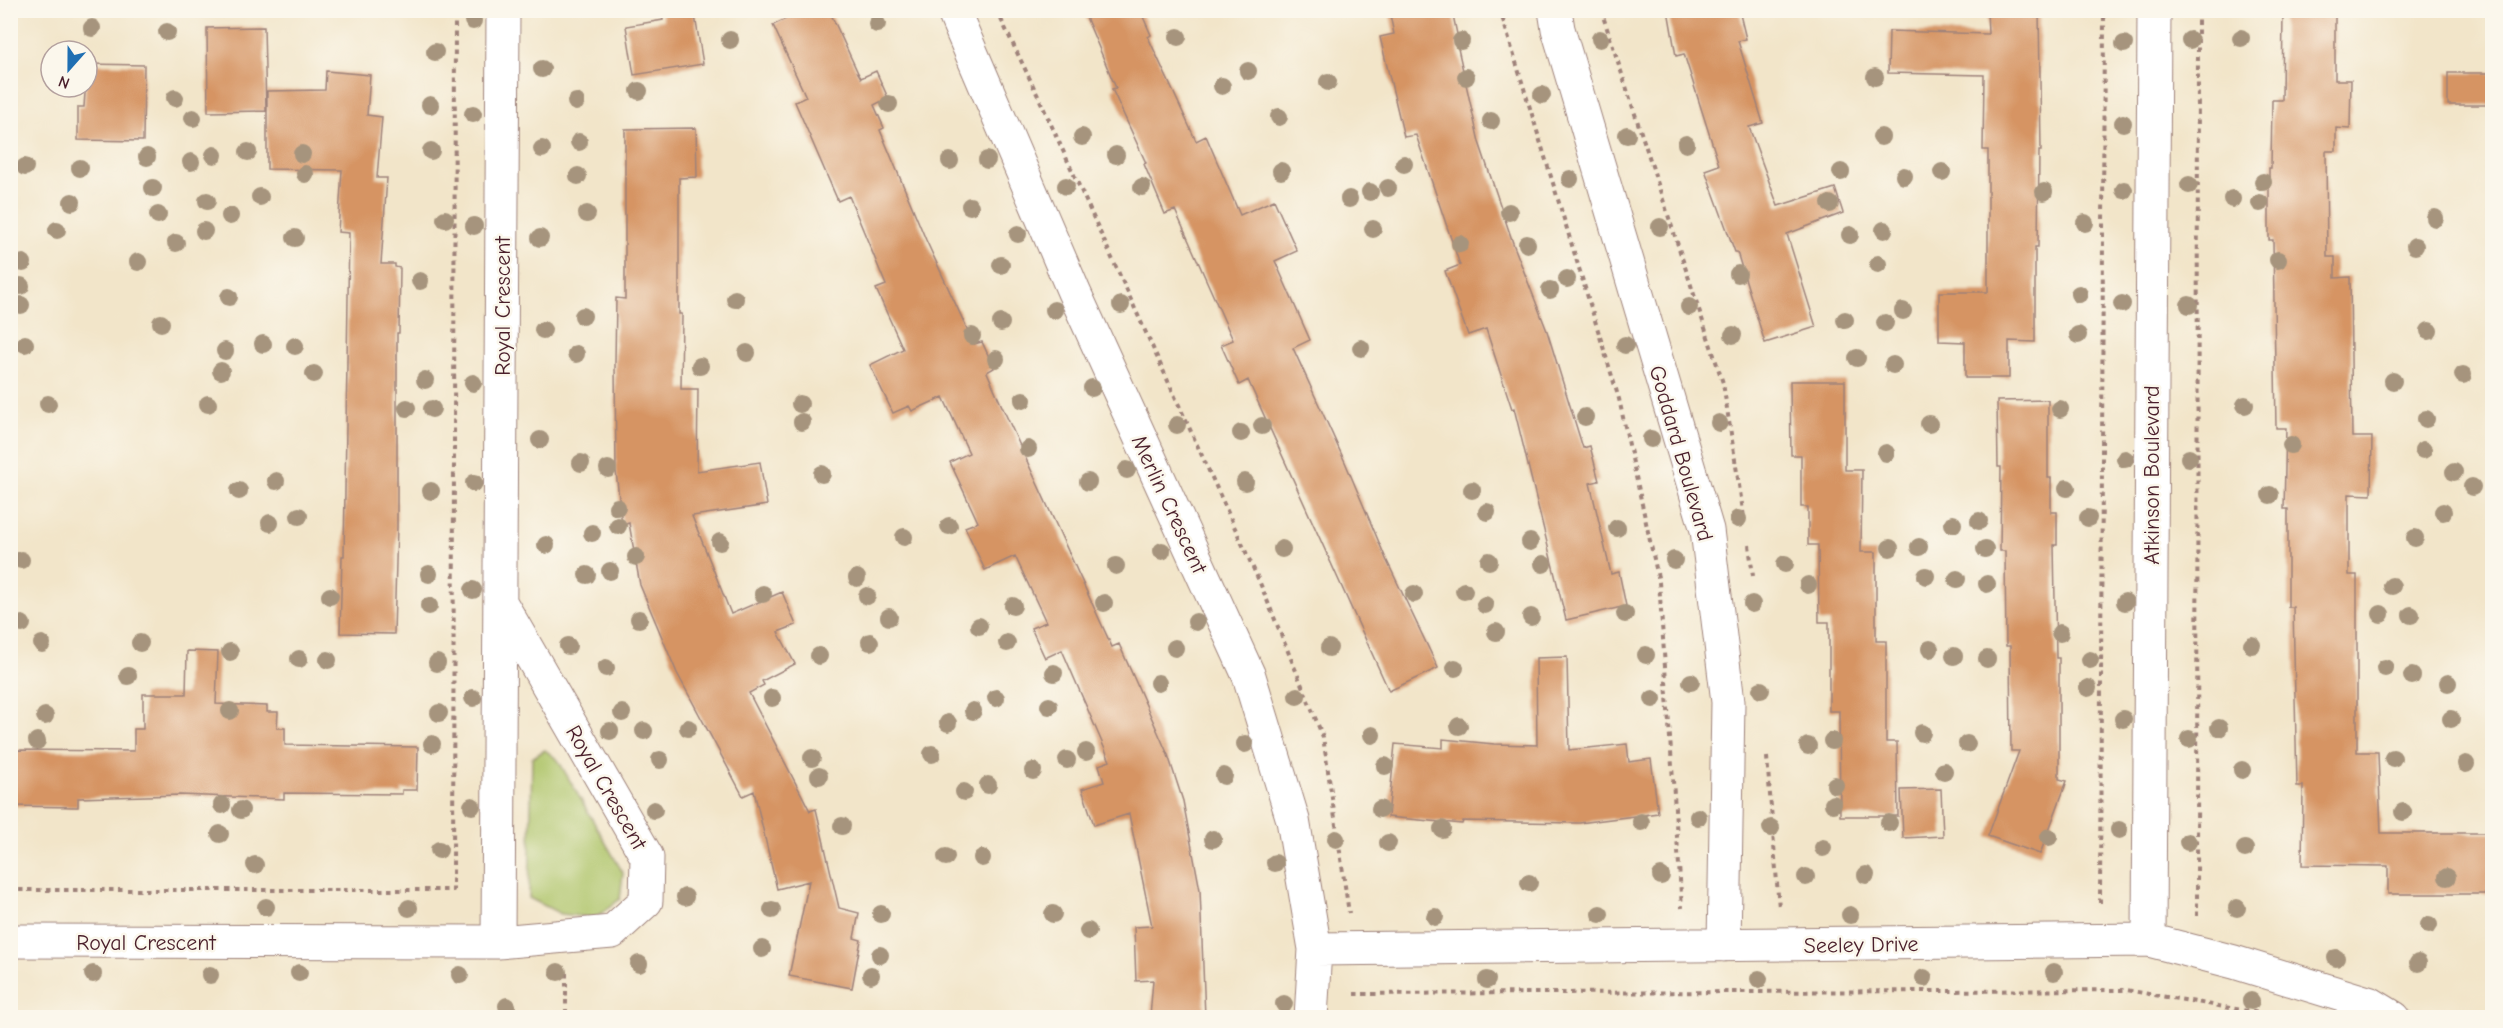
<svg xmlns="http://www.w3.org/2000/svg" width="2503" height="1028" font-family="'Comic Neue',sans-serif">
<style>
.green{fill:#aec469;stroke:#7c724a;stroke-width:1.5}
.building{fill:#d69464}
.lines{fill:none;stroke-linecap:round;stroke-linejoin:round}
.minor-casing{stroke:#9e827a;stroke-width:35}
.path{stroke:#9e827a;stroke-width:4;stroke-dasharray:4.5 4.5;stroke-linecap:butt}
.minor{stroke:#fff;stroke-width:33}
.tree{fill:#a6947d}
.labels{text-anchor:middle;stroke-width:5;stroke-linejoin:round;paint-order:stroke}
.street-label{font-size:22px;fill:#4a1f2b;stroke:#fbf7ec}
</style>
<rect width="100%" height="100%" fill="#fbf7ec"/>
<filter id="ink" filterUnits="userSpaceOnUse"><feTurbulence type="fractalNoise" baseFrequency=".0167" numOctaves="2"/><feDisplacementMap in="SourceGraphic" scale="12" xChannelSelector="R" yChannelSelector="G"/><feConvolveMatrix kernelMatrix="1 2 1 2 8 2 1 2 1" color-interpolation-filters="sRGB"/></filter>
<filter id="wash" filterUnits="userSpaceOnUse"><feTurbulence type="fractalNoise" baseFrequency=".008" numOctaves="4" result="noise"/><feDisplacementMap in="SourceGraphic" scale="24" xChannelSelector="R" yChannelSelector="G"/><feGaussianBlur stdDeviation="1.35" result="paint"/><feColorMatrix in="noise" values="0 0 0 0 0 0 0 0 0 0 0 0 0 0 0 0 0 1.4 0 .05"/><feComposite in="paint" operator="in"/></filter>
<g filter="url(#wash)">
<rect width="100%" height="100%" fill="#f2e5c9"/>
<path class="green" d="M 545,750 L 558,760 L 623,873 L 620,899 L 595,918 L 561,914 L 529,898 L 532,758 Z"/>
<g id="blocks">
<path class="building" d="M 662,10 L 694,10 L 703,64 L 634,75 L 626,26 L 663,20 Z
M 804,10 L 829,10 L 858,73 L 861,78 L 876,71 L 888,98 L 874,105 L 884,128 L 880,130 L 926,240 L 974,344 L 982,342 L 994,368 L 987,372 L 1000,402 L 1112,647 L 1119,644 L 1168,755 L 1183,801 L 1200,890 L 1205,1017 L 1150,1017 L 1153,980 L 1136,981 L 1134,927 L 1152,926 L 1129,814 L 1094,825 L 1082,789 L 1104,782 L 1099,765 L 1110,761 L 1062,650 L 1045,658 L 1031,628 L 1046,622 L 1015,556 L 985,570 L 965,527 L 978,522 L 950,462 L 969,453 L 943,397 L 912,411 L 909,406 L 893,413 L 870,365 L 903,349 L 876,289 L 886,285 L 849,196 L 838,201 L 795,102 L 806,97 L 773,25 Z
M 1083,10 L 1140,10 L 1151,35 L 1148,37 L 1196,141 L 1206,136 L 1240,215 L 1274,200 L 1297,251 L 1275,261 L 1310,340 L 1293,348 L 1345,462 L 1386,559 L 1438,668 L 1389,691 L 1248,380 L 1239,385 L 1221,345 L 1233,340 L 1175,210 L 1165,214 L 1144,164 L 1146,163 L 1112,89 L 1116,88 Z
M 1389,10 L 1452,10 L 1459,44 L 1457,44 L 1479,142 L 1514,246 L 1547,331 L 1583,448 L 1590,446 L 1599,481 L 1590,483 L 1611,574 L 1619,572 L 1626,606 L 1566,620 L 1514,408 L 1512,409 L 1486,329 L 1468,335 L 1445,271 L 1460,265 L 1416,135 L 1404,137 L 1380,37 L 1394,34 Z
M 1668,10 L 1739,10 L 1746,39 L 1738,41 L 1763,123 L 1749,127 L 1778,206 L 1835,188 L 1843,213 L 1787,234 L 1816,327 L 1765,343 L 1737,252 L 1735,252 L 1705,170 L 1719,165 L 1684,54 L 1676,56 Z
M 1987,10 L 2039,10 L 2041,151 L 2039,151 L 2038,247 L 2035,247 L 2035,342 L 2009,341 L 2009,378 L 1965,378 L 1965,342 L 1939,341 L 1939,292 L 1988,292 L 1988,150 L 1983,150 L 1984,75 L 1888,73 L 1889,31 L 1988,34 Z
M 2283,10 L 2335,10 L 2335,80 L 2351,80 L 2350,129 L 2336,128 L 2336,151 L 2326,151 L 2327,257 L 2335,257 L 2335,278 L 2350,277 L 2352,437 L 2372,437 L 2371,495 L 2349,494 L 2349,575 L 2357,575 L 2357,752 L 2378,752 L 2381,833 L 2493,833 L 2493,894 L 2388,894 L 2388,866 L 2302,865 L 2303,786 L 2297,786 L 2293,607 L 2288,607 L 2288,509 L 2284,509 L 2286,428 L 2276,428 L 2273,240 L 2269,240 L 2269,168 L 2271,168 L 2272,100 L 2282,100 Z
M 264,27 L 266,111 L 208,112 L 207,28 Z
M 87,64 L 144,65 L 143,141 L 78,140 L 78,107 L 84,107 Z
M 326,71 L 370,75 L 367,115 L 382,117 L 377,178 L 387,178 L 381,264 L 395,264 L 395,267 L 400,268 L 399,333 L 397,333 L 397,526 L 394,634 L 340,633 L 342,556 L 344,556 L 349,233 L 338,232 L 342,170 L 267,169 L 267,91 L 325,90 Z
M 2448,73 L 2493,73 L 2493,105 L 2448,105 Z
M 696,128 L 697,177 L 679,178 L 679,314 L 682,314 L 681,389 L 698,389 L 697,471 L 760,462 L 767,505 L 692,516 L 731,614 L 782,592 L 796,625 L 778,632 L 795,664 L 762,681 L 764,685 L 749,693 L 810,811 L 816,809 L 839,908 L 859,913 L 854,938 L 861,940 L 852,988 L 789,976 L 809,881 L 777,889 L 754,791 L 743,796 L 677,673 L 640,585 L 629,523 L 622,525 L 616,471 L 615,363 L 616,298 L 625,299 L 625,129 Z
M 1790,381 L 1845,381 L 1845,470 L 1862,470 L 1861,552 L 1876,552 L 1876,641 L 1886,641 L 1886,742 L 1897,742 L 1898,816 L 1840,816 L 1839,711 L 1829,711 L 1829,622 L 1819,622 L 1818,545 L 1808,545 L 1808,507 L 1801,507 L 1801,455 L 1791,455 Z
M 2048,400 L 2048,478 L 2051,478 L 2051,512 L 2057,512 L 2057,545 L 2054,545 L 2056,658 L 2059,658 L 2059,779 L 2067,781 L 2040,854 L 1988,836 L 2019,751 L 2011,751 L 2010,646 L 2006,646 L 2005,551 L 2000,551 L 2001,467 L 1998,467 L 1997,401 Z
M 187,651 L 218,652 L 216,704 L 267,706 L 267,712 L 278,712 L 277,728 L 285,728 L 285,745 L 418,747 L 417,790 L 402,790 L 402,794 L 284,793 L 284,799 L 180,795 L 78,798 L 78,807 L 10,806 L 10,750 L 134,751 L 134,729 L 143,729 L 143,694 L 186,694 Z
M 1567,657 L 1569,750 L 1627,744 L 1629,762 L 1651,759 L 1658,813 L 1579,823 L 1463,821 L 1462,824 L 1388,817 L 1395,744 L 1443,748 L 1443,739 L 1494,744 L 1537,745 L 1536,658 Z
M 1941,789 L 1943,836 L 1903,838 L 1901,790 Z"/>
</g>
</g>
<g filter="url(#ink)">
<use href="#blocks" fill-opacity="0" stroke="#9e827a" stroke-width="1.5"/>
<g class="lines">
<g class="minor-casing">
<path id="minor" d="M 953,10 L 1074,292 L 1249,676 L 1293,820 L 1315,949 L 1311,1018
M 1555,10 L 1558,29 L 1707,530 L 1728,702 L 1724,945
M 2149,940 L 2154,10
M 10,941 L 498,942 L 612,932 L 646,901 L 647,857 L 500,602
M 498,942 L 503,10
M 1315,949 L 2149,940 L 2234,962 L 2371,1004 L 2394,1018"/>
</g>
<path class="path" d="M 1500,10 L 1619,399 L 1659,582 L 1682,908
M 1601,10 L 1723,383 L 1744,517
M 997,11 L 1039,98 L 1260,583 L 1323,737 L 1349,913
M 1749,545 L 1753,576
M 1767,757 L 1779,908
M 10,890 L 453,890 L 455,10
M 2100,903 L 2104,10
M 2197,916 L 2198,10
M 566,973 L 566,1018
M 1354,994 L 2126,990 L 2265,1014 L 2275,1018"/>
<use href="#minor" class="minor"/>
</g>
<g class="tree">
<circle cx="473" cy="21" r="9"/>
<circle cx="877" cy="24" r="9"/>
<circle cx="92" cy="28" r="9"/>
<circle cx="167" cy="32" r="9"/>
<circle cx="1178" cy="37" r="9"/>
<circle cx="2241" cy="38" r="9"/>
<circle cx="1600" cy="39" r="9"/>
<circle cx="730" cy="40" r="9"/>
<circle cx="2190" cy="40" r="9"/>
<circle cx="1461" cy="41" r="9"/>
<circle cx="2124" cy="44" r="9"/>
<circle cx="435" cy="52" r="9"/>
<circle cx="542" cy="69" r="9"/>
<circle cx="1248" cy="71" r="9"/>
<circle cx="1466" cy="77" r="9"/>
<circle cx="1875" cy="77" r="9"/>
<circle cx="1328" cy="82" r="9"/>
<circle cx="1222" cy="86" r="9"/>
<circle cx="639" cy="91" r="9"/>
<circle cx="1542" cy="95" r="9"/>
<circle cx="175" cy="98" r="9"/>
<circle cx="576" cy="102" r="9"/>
<circle cx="889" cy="104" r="9"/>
<circle cx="430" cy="105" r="9"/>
<circle cx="473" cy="114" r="9"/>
<circle cx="1279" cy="117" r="9"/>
<circle cx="193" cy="118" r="9"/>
<circle cx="1491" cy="121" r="9"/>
<circle cx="2123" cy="123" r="9"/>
<circle cx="1627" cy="135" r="9"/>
<circle cx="1082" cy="137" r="9"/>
<circle cx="1881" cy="137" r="9"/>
<circle cx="579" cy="142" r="9"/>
<circle cx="1686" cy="144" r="9"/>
<circle cx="542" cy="149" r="9"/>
<circle cx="431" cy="151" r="9"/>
<circle cx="248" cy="152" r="9"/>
<circle cx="302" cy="154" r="9"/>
<circle cx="214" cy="155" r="9"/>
<circle cx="1116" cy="155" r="9"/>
<circle cx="147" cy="157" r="9"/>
<circle cx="987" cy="160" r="9"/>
<circle cx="950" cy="161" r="9"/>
<circle cx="191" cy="162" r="9"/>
<circle cx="1404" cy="164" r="9"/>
<circle cx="25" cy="167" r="9"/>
<circle cx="80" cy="168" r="9"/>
<circle cx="1281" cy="171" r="9"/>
<circle cx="1841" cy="172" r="9"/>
<circle cx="1942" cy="172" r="9"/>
<circle cx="305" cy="174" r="9"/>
<circle cx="578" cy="176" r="9"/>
<circle cx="1904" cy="176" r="9"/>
<circle cx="1570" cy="179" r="9"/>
<circle cx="2263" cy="182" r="9"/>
<circle cx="2189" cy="185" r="9"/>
<circle cx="1066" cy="186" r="9"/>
<circle cx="1142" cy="187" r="9"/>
<circle cx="153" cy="188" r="9"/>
<circle cx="1388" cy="188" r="9"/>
<circle cx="2124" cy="190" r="9"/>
<circle cx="1370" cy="192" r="9"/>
<circle cx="2044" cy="192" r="9"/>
<circle cx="260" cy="197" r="9"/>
<circle cx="1349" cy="199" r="9"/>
<circle cx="2232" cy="199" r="9"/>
<circle cx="207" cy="201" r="9"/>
<circle cx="72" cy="202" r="9"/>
<circle cx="2260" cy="203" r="9"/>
<circle cx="1830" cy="204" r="9"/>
<circle cx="970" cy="206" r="9"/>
<circle cx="1509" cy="212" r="9"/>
<circle cx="587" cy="214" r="9"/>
<circle cx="158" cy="215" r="9"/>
<circle cx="230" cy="216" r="9"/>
<circle cx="2435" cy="218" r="9"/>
<circle cx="445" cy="219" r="9"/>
<circle cx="2085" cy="223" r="9"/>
<circle cx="474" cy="226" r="9"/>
<circle cx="1660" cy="227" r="9"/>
<circle cx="1373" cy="229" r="9"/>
<circle cx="57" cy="230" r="9"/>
<circle cx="1884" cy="230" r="9"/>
<circle cx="204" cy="231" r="9"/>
<circle cx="1018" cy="234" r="9"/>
<circle cx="1850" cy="235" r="9"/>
<circle cx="295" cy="238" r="9"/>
<circle cx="540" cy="238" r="9"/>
<circle cx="176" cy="243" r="9"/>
<circle cx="1460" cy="244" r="9"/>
<circle cx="1527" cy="244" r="9"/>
<circle cx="2415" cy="246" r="9"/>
<circle cx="2278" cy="260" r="9"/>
<circle cx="138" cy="262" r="9"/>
<circle cx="23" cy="263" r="9"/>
<circle cx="1878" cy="264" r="9"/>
<circle cx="1001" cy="265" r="9"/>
<circle cx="1738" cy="274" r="9"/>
<circle cx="1567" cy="279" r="9"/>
<circle cx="420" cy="281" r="9"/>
<circle cx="21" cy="286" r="9"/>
<circle cx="1550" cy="290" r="9"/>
<circle cx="2079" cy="294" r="9"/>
<circle cx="229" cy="297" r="9"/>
<circle cx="735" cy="299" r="9"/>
<circle cx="2122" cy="304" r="9"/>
<circle cx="21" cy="305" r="9"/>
<circle cx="1121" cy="305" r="9"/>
<circle cx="2189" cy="305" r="9"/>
<circle cx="1689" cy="307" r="9"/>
<circle cx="1054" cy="310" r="9"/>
<circle cx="1903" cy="311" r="9"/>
<circle cx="583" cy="316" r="9"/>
<circle cx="1845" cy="320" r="9"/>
<circle cx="161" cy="323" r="9"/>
<circle cx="1001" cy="323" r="9"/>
<circle cx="1885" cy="323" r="9"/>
<circle cx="543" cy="330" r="9"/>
<circle cx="2429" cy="331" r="9"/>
<circle cx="1733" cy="335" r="9"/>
<circle cx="2078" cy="335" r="9"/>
<circle cx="972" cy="336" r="9"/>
<circle cx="25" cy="344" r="9"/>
<circle cx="263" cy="344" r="9"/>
<circle cx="1625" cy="345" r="9"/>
<circle cx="295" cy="346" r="9"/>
<circle cx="1361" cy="348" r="9"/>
<circle cx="225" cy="351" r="9"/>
<circle cx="747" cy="353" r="9"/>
<circle cx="576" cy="354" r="9"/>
<circle cx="1857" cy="358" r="9"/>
<circle cx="996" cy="359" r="9"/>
<circle cx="1893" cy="365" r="9"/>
<circle cx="700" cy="366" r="9"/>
<circle cx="221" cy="371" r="9"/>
<circle cx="314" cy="374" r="9"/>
<circle cx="2463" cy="375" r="9"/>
<circle cx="425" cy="380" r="9"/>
<circle cx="2393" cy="381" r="9"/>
<circle cx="473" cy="383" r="9"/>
<circle cx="1092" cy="388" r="9"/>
<circle cx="1023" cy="400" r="9"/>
<circle cx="48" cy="404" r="9"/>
<circle cx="208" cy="404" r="9"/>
<circle cx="800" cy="404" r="9"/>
<circle cx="2245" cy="405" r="9"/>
<circle cx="407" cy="408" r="9"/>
<circle cx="432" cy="409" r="9"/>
<circle cx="2060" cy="409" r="9"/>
<circle cx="1585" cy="417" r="9"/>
<circle cx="2426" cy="419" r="9"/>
<circle cx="802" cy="422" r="9"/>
<circle cx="1719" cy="423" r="9"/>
<circle cx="1929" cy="424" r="9"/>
<circle cx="1177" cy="425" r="9"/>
<circle cx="1262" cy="426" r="9"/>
<circle cx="1241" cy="433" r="9"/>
<circle cx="1651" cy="439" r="9"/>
<circle cx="540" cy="440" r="9"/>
<circle cx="2291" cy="445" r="9"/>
<circle cx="1028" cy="449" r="9"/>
<circle cx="2423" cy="450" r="9"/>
<circle cx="1886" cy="453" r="9"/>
<circle cx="2189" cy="458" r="9"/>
<circle cx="2125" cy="459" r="9"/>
<circle cx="581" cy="463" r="9"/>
<circle cx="608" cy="469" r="9"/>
<circle cx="1127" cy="470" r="9"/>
<circle cx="2454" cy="472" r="9"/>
<circle cx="822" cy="474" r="9"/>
<circle cx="276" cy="481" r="9"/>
<circle cx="1088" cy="482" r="9"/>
<circle cx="1245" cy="482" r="9"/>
<circle cx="474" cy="483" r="9"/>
<circle cx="2472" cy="487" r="9"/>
<circle cx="2067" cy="488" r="9"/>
<circle cx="1472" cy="490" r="9"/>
<circle cx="239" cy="491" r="9"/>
<circle cx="431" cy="491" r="9"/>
<circle cx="2270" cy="495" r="9"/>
<circle cx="617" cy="507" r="9"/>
<circle cx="1487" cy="512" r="9"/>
<circle cx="2443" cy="512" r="9"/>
<circle cx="299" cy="516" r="9"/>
<circle cx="2088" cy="518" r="9"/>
<circle cx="1738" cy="519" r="9"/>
<circle cx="1979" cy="521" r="9"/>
<circle cx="270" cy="523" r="9"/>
<circle cx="1953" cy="524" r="9"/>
<circle cx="618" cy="526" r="9"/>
<circle cx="949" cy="526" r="9"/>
<circle cx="1617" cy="528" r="9"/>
<circle cx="592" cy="533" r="9"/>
<circle cx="904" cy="537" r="9"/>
<circle cx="2415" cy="538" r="9"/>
<circle cx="720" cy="542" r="9"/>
<circle cx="1530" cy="542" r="9"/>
<circle cx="546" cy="545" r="9"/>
<circle cx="1919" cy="547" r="9"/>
<circle cx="1890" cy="548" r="9"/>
<circle cx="1282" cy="549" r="9"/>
<circle cx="1985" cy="549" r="9"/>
<circle cx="1162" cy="551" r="9"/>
<circle cx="636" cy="557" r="9"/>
<circle cx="21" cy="560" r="9"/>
<circle cx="1674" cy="560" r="9"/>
<circle cx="1489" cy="561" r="9"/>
<circle cx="1543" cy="564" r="9"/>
<circle cx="1785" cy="564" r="9"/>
<circle cx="1116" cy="566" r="9"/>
<circle cx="610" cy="571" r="9"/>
<circle cx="429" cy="574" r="9"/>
<circle cx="587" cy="575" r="9"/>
<circle cx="1926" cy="576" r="9"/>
<circle cx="857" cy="578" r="9"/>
<circle cx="1957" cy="579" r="9"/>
<circle cx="1987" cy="584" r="9"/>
<circle cx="1808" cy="585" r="9"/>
<circle cx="2392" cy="586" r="9"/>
<circle cx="473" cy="590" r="9"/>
<circle cx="1464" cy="591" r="9"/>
<circle cx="763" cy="594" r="9"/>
<circle cx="1414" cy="594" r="9"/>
<circle cx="330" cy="596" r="9"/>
<circle cx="867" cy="596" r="9"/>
<circle cx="2125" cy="602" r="9"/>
<circle cx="1104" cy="603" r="9"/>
<circle cx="1752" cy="604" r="9"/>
<circle cx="1485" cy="605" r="9"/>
<circle cx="429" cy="606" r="9"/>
<circle cx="1013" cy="606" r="9"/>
<circle cx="1625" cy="614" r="9"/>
<circle cx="2381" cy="614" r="9"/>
<circle cx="2411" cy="615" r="9"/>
<circle cx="889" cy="617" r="9"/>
<circle cx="1531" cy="617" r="9"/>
<circle cx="639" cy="619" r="9"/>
<circle cx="1196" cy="622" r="9"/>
<circle cx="22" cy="624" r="9"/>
<circle cx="979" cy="626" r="9"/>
<circle cx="1496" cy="632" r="9"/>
<circle cx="2060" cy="633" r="9"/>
<circle cx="870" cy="642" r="9"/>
<circle cx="140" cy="643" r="9"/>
<circle cx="1007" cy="643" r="9"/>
<circle cx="42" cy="644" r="9"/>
<circle cx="2252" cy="645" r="9"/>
<circle cx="568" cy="646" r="9"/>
<circle cx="1175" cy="648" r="9"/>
<circle cx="1329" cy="648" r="9"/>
<circle cx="1930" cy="649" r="9"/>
<circle cx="230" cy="652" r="9"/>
<circle cx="1646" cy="655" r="9"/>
<circle cx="819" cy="656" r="9"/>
<circle cx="1954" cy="656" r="9"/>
<circle cx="299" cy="659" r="9"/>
<circle cx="1987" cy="659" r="9"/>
<circle cx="328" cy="660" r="9"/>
<circle cx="2090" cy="660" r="9"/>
<circle cx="437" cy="663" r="9"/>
<circle cx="606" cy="668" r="9"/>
<circle cx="1455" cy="668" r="9"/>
<circle cx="2385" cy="668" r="9"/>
<circle cx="1054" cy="673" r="9"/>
<circle cx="128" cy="676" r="9"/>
<circle cx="2412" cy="676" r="9"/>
<circle cx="1691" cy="682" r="9"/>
<circle cx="1158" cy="683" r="9"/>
<circle cx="2448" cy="683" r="9"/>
<circle cx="2088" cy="688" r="9"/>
<circle cx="1761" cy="690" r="9"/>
<circle cx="1297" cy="696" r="9"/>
<circle cx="473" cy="698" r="9"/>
<circle cx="772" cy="698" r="9"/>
<circle cx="996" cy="698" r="9"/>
<circle cx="1653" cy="699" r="9"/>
<circle cx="1049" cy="706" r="9"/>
<circle cx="230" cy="711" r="9"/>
<circle cx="973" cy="711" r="9"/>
<circle cx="439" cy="713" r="9"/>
<circle cx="622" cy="713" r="9"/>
<circle cx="45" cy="716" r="9"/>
<circle cx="2123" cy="719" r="9"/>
<circle cx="2451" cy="719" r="9"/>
<circle cx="948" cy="723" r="9"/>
<circle cx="1459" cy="726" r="9"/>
<circle cx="688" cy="728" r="9"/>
<circle cx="2219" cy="728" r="9"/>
<circle cx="610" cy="731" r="9"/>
<circle cx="644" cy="731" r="9"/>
<circle cx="1922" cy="733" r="9"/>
<circle cx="1372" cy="735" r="9"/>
<circle cx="2189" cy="739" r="9"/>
<circle cx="37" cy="741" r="9"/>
<circle cx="1832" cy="741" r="9"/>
<circle cx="432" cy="744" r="9"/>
<circle cx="1245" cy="744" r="9"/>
<circle cx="1967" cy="744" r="9"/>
<circle cx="1808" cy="746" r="9"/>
<circle cx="1086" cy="752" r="9"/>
<circle cx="932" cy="754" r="9"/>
<circle cx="812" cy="758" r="9"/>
<circle cx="2393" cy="758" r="9"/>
<circle cx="660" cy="760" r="9"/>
<circle cx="1067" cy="760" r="9"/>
<circle cx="2466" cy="764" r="9"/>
<circle cx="1385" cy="766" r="9"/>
<circle cx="2242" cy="770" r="9"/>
<circle cx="1033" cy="771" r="9"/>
<circle cx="1944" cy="771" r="9"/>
<circle cx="819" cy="776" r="9"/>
<circle cx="1224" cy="776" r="9"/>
<circle cx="988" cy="785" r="9"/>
<circle cx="1835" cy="785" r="9"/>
<circle cx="964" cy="792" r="9"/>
<circle cx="1833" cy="804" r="9"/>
<circle cx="222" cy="805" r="9"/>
<circle cx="472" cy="806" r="9"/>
<circle cx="1380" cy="809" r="9"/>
<circle cx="241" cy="810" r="9"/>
<circle cx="654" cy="810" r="9"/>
<circle cx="2403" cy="812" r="9"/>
<circle cx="1698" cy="817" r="9"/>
<circle cx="1641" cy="822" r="9"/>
<circle cx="1889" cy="823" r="9"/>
<circle cx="842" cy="826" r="9"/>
<circle cx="1771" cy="828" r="9"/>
<circle cx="1442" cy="829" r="9"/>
<circle cx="2119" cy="830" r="9"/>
<circle cx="220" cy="834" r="9"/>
<circle cx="2049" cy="837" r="9"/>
<circle cx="1213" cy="839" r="9"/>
<circle cx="1336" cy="839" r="9"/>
<circle cx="2188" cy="842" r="9"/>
<circle cx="1388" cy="843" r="9"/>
<circle cx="1823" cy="848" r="9"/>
<circle cx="2245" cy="849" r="9"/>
<circle cx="439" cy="850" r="9"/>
<circle cx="946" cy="857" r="9"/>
<circle cx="982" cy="858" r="9"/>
<circle cx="1275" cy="863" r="9"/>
<circle cx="255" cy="865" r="9"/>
<circle cx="1866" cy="875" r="9"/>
<circle cx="1661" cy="876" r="9"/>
<circle cx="1806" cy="877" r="9"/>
<circle cx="2447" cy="877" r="9"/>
<circle cx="1529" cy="883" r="9"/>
<circle cx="685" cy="897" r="9"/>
<circle cx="266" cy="907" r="9"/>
<circle cx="409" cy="908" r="9"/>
<circle cx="2237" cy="908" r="9"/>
<circle cx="772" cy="910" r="9"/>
<circle cx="881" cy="914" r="9"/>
<circle cx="1053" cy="914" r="9"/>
<circle cx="1600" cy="914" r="9"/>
<circle cx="1850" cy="915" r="9"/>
<circle cx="1435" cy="917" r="9"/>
<circle cx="2429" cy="925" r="9"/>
<circle cx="1088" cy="931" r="9"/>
<circle cx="762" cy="949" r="9"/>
<circle cx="880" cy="955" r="9"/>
<circle cx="2336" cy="958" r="9"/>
<circle cx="2418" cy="963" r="9"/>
<circle cx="639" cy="964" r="9"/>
<circle cx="558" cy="972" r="9"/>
<circle cx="2054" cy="972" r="9"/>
<circle cx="299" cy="973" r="9"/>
<circle cx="93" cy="974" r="9"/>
<circle cx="210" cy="975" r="9"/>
<circle cx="460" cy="975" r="9"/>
<circle cx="871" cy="975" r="9"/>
<circle cx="1924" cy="978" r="9"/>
<circle cx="1759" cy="979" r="9"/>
<circle cx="1487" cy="980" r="9"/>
<circle cx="2251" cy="1001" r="9"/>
<circle cx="1284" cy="1004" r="9"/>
<circle cx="507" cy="1006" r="9"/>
</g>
</g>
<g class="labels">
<g class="street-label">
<text transform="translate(502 306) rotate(-90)" y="8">Royal Crescent</text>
<text transform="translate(1682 453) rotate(74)" y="8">Goddard Boulevard</text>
<text transform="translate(2151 475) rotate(-90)" y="8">Atkinson Boulevard</text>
<text transform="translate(1170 504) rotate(65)" y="8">Merlin Crescent</text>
<text transform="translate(607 787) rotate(60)" y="8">Royal Crescent</text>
<text x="146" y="950">Royal Crescent</text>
<text transform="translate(1861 944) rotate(-1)" y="8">Seeley Drive</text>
</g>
</g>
<rect width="2503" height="1028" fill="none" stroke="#fbf7ec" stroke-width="36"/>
<g transform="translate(69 69) rotate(201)"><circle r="28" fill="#fbf7ec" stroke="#b4a19f" stroke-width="1.5"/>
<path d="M0-4.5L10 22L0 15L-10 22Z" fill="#1f6fb2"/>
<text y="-9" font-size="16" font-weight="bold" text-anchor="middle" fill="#4a1f2b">N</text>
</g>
</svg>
